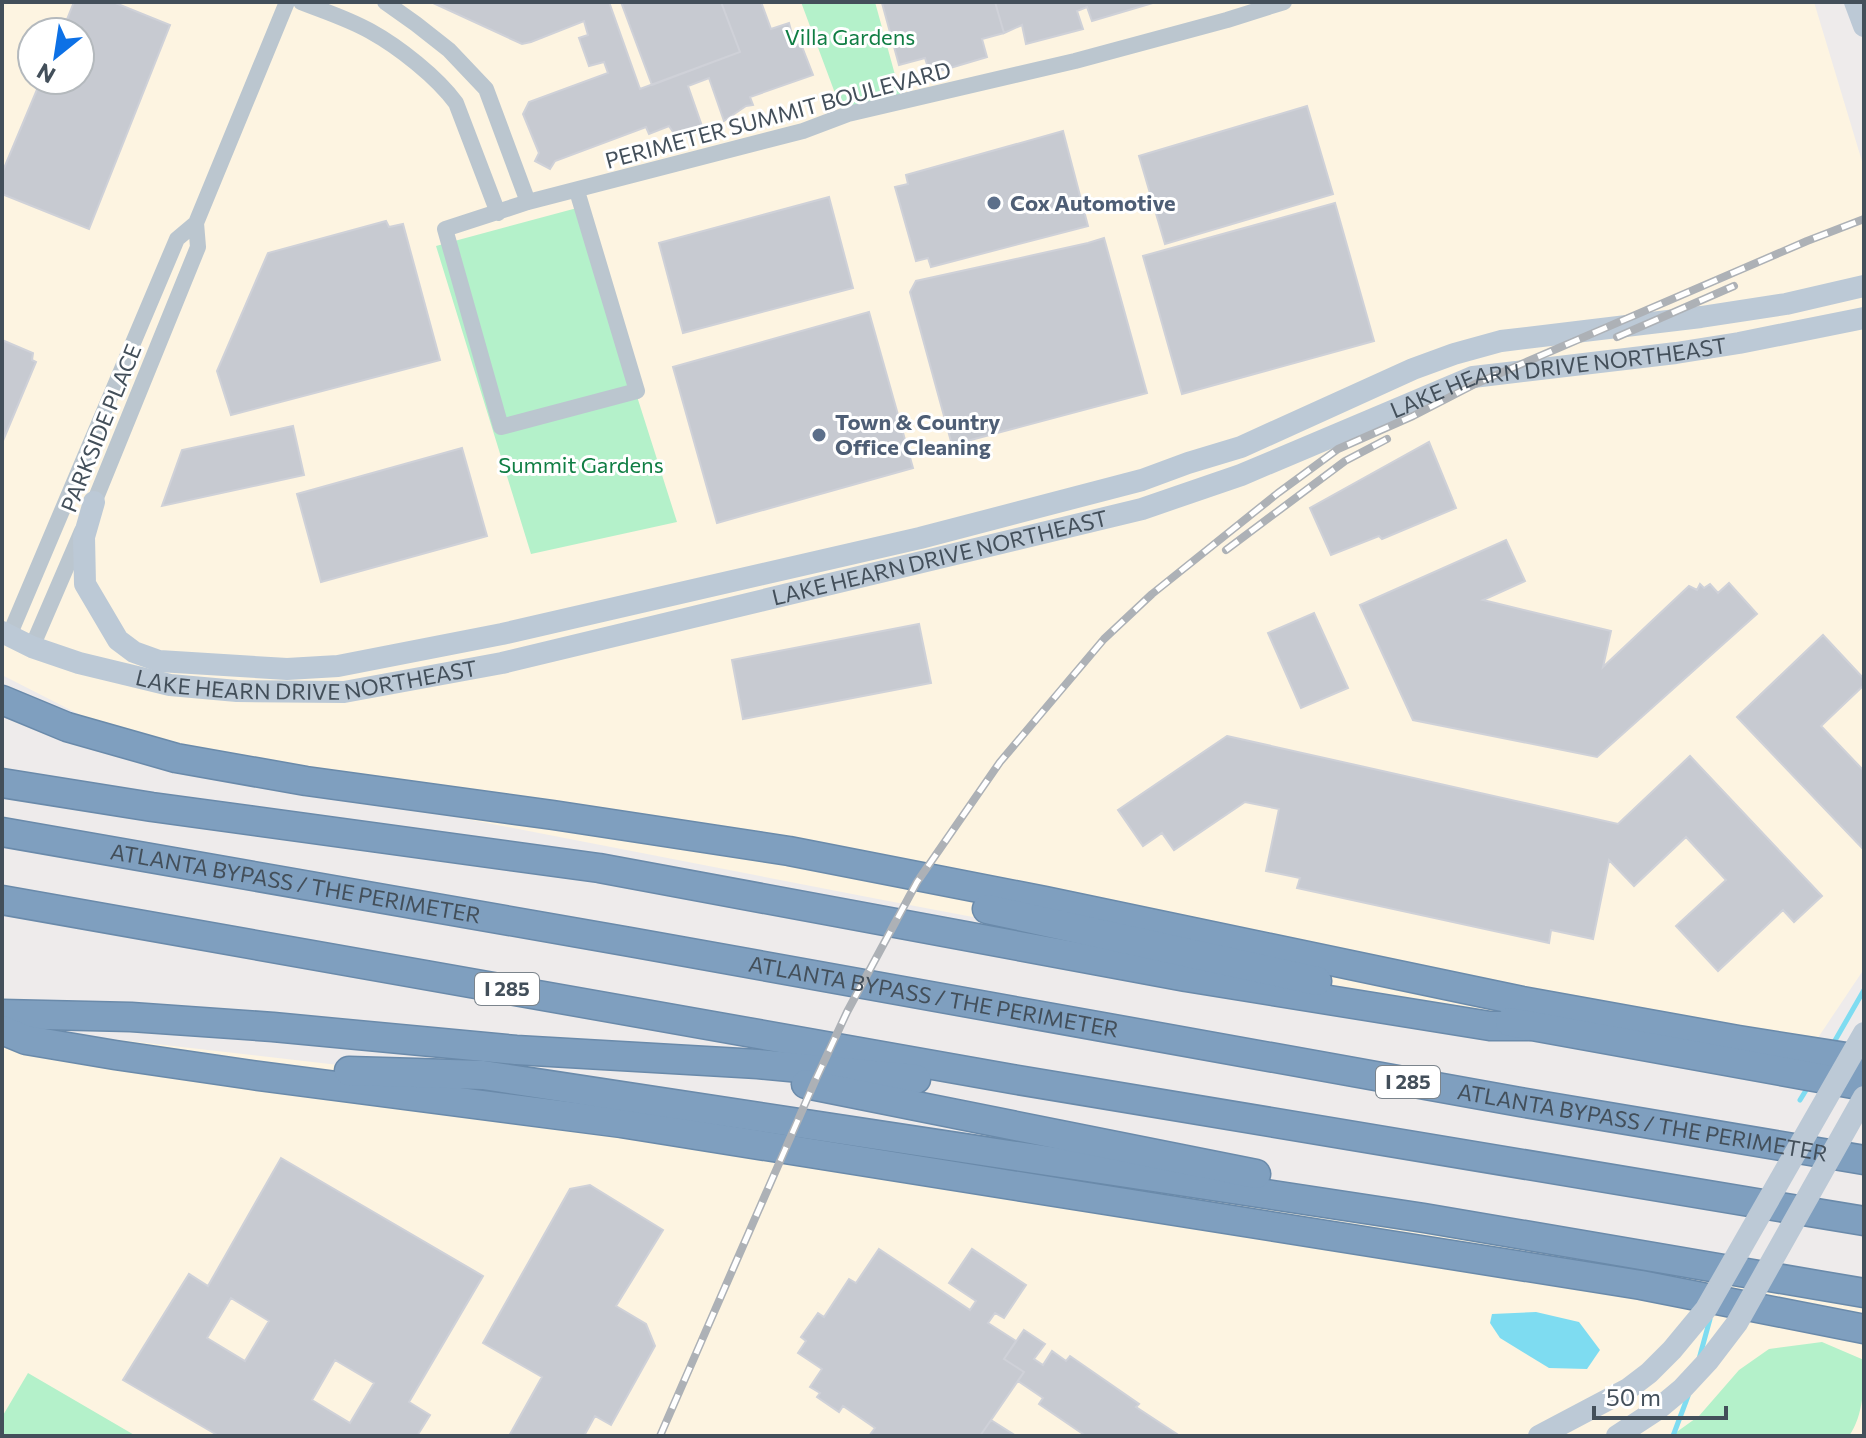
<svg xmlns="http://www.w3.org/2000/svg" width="1866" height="1438" font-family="Commissioner,sans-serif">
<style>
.commercial{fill:#fdf4e1;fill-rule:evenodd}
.green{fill:#b4f1ca}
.water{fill:#7edcf1}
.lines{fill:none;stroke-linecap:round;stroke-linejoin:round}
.stream{stroke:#7edcf1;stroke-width:5}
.building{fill:#c7cad1;stroke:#cfd1d8;stroke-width:2;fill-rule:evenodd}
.highway-casing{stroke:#6a8aaa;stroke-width:31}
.street{stroke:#bbc6cf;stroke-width:16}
.secondary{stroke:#bcc9d6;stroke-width:22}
.highway{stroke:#7f9fbf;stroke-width:28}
.rail-casing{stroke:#adb1b6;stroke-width:8}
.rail{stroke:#fff;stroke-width:5;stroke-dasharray:15;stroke-linecap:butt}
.secondary-bridge{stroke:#bcc9d6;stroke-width:22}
.service-dot{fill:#5c6f8a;stroke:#fff;stroke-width:3}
.labels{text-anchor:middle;stroke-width:6;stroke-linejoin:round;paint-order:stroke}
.shield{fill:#fff;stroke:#7b848c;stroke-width:2}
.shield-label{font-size:20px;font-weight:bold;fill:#434f5a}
.park-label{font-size:22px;fill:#107e44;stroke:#fff}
.street-label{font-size:22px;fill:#434f5a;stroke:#fff}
.service-label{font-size:22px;font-weight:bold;fill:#4e5e75;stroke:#fff;text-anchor:start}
</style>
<rect width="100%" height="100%" fill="#eeebeb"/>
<path class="commercial" d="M 2,2 L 1814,2 L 1864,168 L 1864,969 L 1795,1072 L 883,900 L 348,796 L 147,749 L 2,675 ZM 32,32 L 80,32 L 80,80 L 32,80 Z
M 2,1029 L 42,1031 L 513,1085 L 1864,1294 L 1864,1436 L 2,1436 Z"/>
<path class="green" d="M 801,2 L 875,2 L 903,104 L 845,120 Z
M 577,208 L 677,522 L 531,554 L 436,246 Z
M 1822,1342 L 1864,1360 C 1864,1385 1864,1415 1849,1436 L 1671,1436 L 1699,1416 L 1739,1370 L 1769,1349 Z
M 28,1373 L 136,1436 L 2,1436 L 2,1417 Z"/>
<path class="water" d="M 1536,1312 L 1579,1322 L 1600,1350 L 1587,1369 L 1549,1368 L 1500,1338 L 1490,1323 L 1492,1314 Z"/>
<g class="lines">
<path class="stream" d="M 1833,1044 L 1864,990
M 1800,1100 L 1808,1087
M 1699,1359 L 1710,1319
M 1673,1436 L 1688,1396"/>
</g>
<path class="building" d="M 74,2 L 113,2 L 170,25 L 89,229 L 2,194 L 2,173 L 41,80 L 80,80 L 80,32 L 62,32 Z
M 431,2 L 609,2 L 640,89 L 740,52 L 721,2 L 761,2 L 771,29 L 789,23 L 795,45 L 801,44 L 813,75 L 750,97 L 753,105 L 746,106 L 724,121 L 709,78 L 688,86 L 703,129 L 673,132 L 669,126 L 649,134 L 646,127 L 555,161 L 550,169 L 535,161 L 539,153 L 523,114 L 529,102 L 608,73 L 604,62 L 589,66 L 579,38 L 588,35 L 584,21 L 531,42 L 522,44 Z
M 621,2 L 721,2 L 740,52 L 652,85 Z
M 887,2 L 995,2 L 1004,33 L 982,39 L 987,57 L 930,74 L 925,58 L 899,65 L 882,3 Z
M 995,2 L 1156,2 L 1092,21 L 1087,7 L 1077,11 L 1083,29 L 1026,44 L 1022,25 L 1004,33 Z
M 1307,106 L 1333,194 L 1165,244 L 1139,156 Z
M 1063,131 L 1088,226 L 931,267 L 928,258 L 916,261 L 895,187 L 908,184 L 906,175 Z
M 829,197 L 853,288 L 683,333 L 659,243 Z
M 1335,203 L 1374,341 L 1182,394 L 1143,256 Z
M 386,221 L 389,227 L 403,224 L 440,360 L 231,415 L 217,371 L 268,253 Z
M 1104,238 L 1147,393 L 952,445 L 910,292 L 916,281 L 1088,243 Z
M 869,312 L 913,468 L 717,523 L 673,367 Z
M 2,340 L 33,353 L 32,360 L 36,362 L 2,443 Z
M 293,426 L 304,475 L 162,506 L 182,450 Z
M 1429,442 L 1456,508 L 1382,539 L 1379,536 L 1331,555 L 1310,508 Z
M 462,448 L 487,536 L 321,582 L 297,494 Z
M 1506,540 L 1525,581 L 1483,600 L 1611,631 L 1603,667 L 1689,586 L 1697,590 L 1700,584 L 1704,588 L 1710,584 L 1718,593 L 1729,583 L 1757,614 L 1597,757 L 1413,720 L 1360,605 Z
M 1314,613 L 1348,688 L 1301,708 L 1268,633 Z
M 919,624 L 931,683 L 743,719 L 732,660 Z
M 1823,635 L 1864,679 L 1864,685 L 1821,726 L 1864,771 L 1864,850 L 1737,717 Z
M 1227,736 L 1618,824 L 1690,756 L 1822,896 L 1794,922 L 1783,910 L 1718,971 L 1676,926 L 1726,880 L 1686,837 L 1634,886 L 1609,860 L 1593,939 L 1551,930 L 1549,943 L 1297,888 L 1300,878 L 1266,871 L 1279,809 L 1245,802 L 1174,850 L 1162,833 L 1143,846 L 1118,810 Z
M 281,1158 L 483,1276 L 409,1402 L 430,1415 L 417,1436 L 219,1436 L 123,1380 L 189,1274 L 208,1286 ZM 231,1298 L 269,1321 L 245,1361 L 207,1338 ZM 335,1360 L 374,1383 L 350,1423 L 312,1400 Z
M 590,1185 L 663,1230 L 616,1306 L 646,1324 L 655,1346 L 611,1425 L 595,1416 L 584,1436 L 509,1436 L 542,1377 L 483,1343 L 570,1189 Z
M 879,1249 L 970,1310 L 976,1301 L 949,1283 L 972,1249 L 1026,1285 L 1004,1318 L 995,1313 L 988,1323 L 1016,1341 L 1004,1359 L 1024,1372 L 980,1436 L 869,1436 L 875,1428 L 843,1406 L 839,1412 L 817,1397 L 820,1393 L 810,1387 L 822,1369 L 798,1353 L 806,1341 L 801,1337 L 818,1313 L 824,1317 L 849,1279 L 856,1283 Z
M 1024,1330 L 1045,1344 L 1034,1359 L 1043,1365 L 1052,1351 L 1066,1361 L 1070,1356 L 1139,1404 L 1136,1407 L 1177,1434 L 1176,1436 L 1086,1436 L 1039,1404 L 1043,1398 L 1018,1381 L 1024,1372 L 1004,1359 Z
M 991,1420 L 1016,1436 L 980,1436 Z"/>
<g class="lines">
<g class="highway-casing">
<g id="highway">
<path d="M 2,700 L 67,727 L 176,758 L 306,781 L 553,815 L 789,851 L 1045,901 L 1522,1001 L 1738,1040 L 1864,1060"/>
<path d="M 2,783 L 152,807 L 599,868 L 1186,977 L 1490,1026 L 1528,1026"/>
<path id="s2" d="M 2,832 L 630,942 L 1520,1102 L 1864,1160"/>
<path d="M 2,900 L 1012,1079 L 1864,1221"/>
<path d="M 987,909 L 1317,981"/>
<path d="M 2,1014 L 131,1017 L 273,1027 L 516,1050 L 758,1064 L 916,1079"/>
<path d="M 1510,1022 L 1864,1086"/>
<path d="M 2,1030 L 26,1040 L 115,1055 L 252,1075 L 621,1123 L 1641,1285 L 1864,1329"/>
<path d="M 349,1071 L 483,1075 L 1424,1218 L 1864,1293"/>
<path d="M 806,1084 L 1256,1174"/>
</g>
</g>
<path class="street" d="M 301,2 C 324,11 349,19 370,31 C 399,47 437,77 456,103 L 498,213
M 385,2 L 416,24 L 449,50 L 486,89 L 528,202
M 577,191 L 637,391 L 501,427 L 445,229 L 528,202 L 803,131 L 848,114 L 1075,61 L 1227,20 L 1284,2
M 91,510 L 198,247 L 196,223 L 287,2
M 9,636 L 177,239 L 196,223
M 32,647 L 82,531"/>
<g class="secondary">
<path d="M 1855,2 L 1864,26"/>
<path d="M 94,502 L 84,537 L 85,584 L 118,640 L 134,652 L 159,661 L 287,669 L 338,666 L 502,634 L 920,538 L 1142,480 L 1188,463 L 1241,447 L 1413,369 L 1454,354 L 1501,341 L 1701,317 L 1786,304 L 1864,286"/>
<path id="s1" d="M 2,632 L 32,647 L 79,663 L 170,685 L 237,691 L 344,692 L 502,663 L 1142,509 L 1241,475 L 1473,377 L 1676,353 L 1739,343 L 1864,318"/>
</g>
<use href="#highway" class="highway"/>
<g class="rail-casing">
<path id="rail" d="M 1617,337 L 1734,286
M 1226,550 L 1345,461 L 1387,439
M 660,1436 L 815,1081 L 847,1012 L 917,882 L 1000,762 L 1104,639 L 1152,594 L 1278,493 L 1338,449 L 1413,416 L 1475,384 L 1807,241 L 1864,219"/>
</g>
<use href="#rail" class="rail"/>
<path class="secondary-bridge" d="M 1539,1436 L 1628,1389 L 1649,1373 L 1672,1350 L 1706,1309 L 1864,1033
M 1617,1436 L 1658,1409 L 1682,1389 L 1708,1361 L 1737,1323 L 1864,1097"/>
</g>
<g class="service-dot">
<circle cx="994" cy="203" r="8"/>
<circle cx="819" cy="435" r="8"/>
</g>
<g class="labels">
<g class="shield">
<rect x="475" y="973" width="64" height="32" rx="6"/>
<rect x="1376" y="1066" width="64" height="32" rx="6"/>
</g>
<g class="shield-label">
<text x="507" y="996">I 285</text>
<text x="1408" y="1089">I 285</text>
</g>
<g class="park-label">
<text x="850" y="45">Villa Gardens</text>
<text x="581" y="473">Summit Gardens</text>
</g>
<g class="street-label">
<text transform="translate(778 115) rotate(-15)" y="8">PERIMETER SUMMIT BOULEVARD</text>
<text dy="8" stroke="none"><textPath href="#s1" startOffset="1610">LAKE HEARN DRIVE NORTHEAST</textPath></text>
<text transform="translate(101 428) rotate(-68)" y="8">PARKSIDE PLACE</text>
<text dy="8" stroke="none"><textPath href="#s1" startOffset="962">LAKE HEARN DRIVE NORTHEAST</textPath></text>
<text dy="8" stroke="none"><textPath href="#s1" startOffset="314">LAKE HEARN DRIVE NORTHEAST</textPath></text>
<text dy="8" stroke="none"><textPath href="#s2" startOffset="298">ATLANTA BYPASS / THE PERIMETER</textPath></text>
<text dy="8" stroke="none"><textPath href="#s2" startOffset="946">ATLANTA BYPASS / THE PERIMETER</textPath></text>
<text dy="8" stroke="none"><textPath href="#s2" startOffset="1666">ATLANTA BYPASS / THE PERIMETER</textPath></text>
</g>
<g class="service-label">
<text x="1010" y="211">Cox Automotive</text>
<text x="835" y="430">Town &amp; Country<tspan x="835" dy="25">Office Cleaning</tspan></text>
</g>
</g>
<rect width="1866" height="1438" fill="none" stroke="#434f5a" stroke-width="8"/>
<g transform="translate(56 56) rotate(210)"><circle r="38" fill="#ffffff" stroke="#b4b9bd" stroke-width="2"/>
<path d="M0-6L14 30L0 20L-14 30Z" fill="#0d71e6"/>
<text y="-12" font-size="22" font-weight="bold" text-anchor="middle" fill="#434f5a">N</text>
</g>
<path d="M1594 1406v12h132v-12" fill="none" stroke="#434f5a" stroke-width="4"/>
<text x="1606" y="1406" font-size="24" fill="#434f5a" stroke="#ffffff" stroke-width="6" paint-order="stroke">50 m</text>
</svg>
